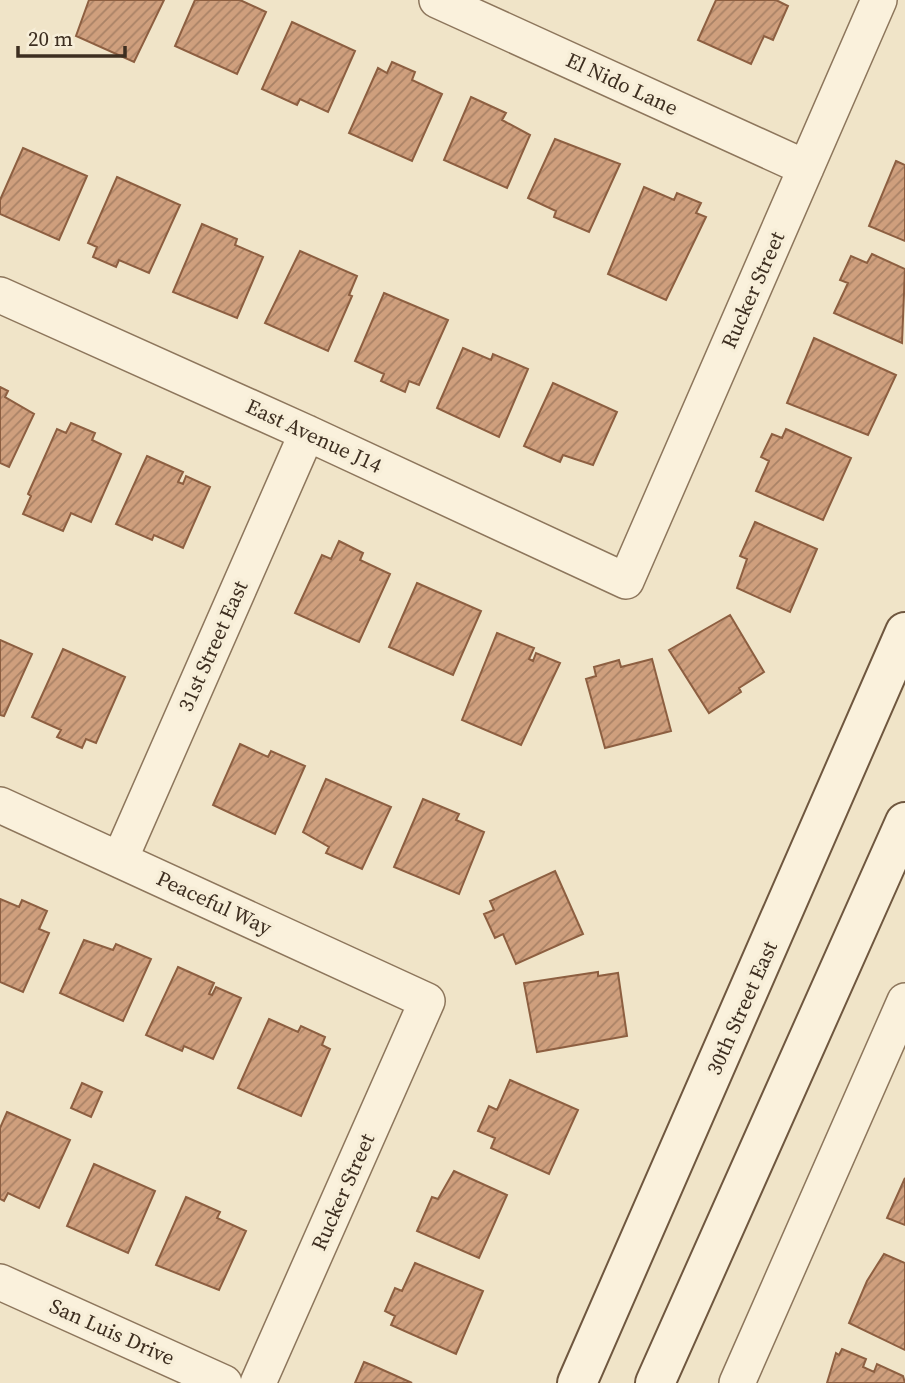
<svg xmlns="http://www.w3.org/2000/svg" width="905" height="1383" font-family="'Source Serif 4',serif">
<style>
.building{fill:url(#building-hatch);stroke:#8d5f41;stroke-width:2}
.lines{fill:none;stroke-linecap:round;stroke-linejoin:round}
.street-casing{stroke:#8d765c;stroke-width:38}
.secondary-casing{stroke:#6f573f;stroke-width:42}
.street{stroke:#faf1dc;stroke-width:35}
.secondary{stroke:#faf1dc;stroke-width:38}
.labels{text-anchor:middle;stroke-width:7;stroke-linejoin:round;paint-order:stroke}
.street-label{font-size:21px;fill:#3d2e20;stroke:#f7eed8}
</style>
<defs>
<pattern id="building-hatch" width="6" height="6" patternUnits="userSpaceOnUse" patternTransform="scale(1.75)"><rect width="6" height="6" fill="#cf9f7d"/><path d="M-1 1l2-2M0 6l6-6M5 7l2-2" fill="none" stroke="#a98266"/></pattern>
</defs>
<rect width="100%" height="100%" fill="#f0e4c8"/>
<path class="building" d="M 89,0 L 164,0 L 134,62 L 76,36 Z
M 195,0 L 240,0 L 266,12 L 237,74 L 175,46 Z
M 716,0 L 776,0 L 788,6 L 773,40 L 764,36 L 751,64 L 698,40 Z
M 292,22 L 355,51 L 328,112 L 300,99 L 297,105 L 262,89 Z
M 392,62 L 415,72 L 412,80 L 442,94 L 412,161 L 349,133 L 378,68 L 387,73 Z
M 471,97 L 506,113 L 502,120 L 530,135 L 507,188 L 444,160 Z
M 555,139 L 620,164 L 589,232 L 554,217 L 556,211 L 528,198 Z
M 23,148 L 87,176 L 59,240 L 0,214 L 0,200 Z
M 896,161 L 905,165 L 905,241 L 869,226 Z
M 117,177 L 180,205 L 149,273 L 119,260 L 116,267 L 93,257 L 97,247 L 88,243 Z
M 644,187 L 674,200 L 677,193 L 701,203 L 696,213 L 706,217 L 666,300 L 608,274 Z
M 202,224 L 237,239 L 235,245 L 263,257 L 237,318 L 173,292 Z
M 300,251 L 357,276 L 349,295 L 352,296 L 328,351 L 265,323 Z
M 872,254 L 905,269 L 902,343 L 834,313 L 848,283 L 840,280 L 851,256 L 867,263 Z
M 384,293 L 448,320 L 419,385 L 409,381 L 405,392 L 381,381 L 384,374 L 355,361 Z
M 814,338 L 896,375 L 868,435 L 787,403 Z
M 463,348 L 491,360 L 493,354 L 528,369 L 499,437 L 437,408 Z
M 553,383 L 617,412 L 593,465 L 563,455 L 560,462 L 524,446 Z
M 0,387 L 8,391 L 5,397 L 34,414 L 9,467 L 0,463 Z
M 71,423 L 95,433 L 92,440 L 121,454 L 91,522 L 71,513 L 63,531 L 23,514 L 31,496 L 28,494 L 57,429 L 66,433 Z
M 786,429 L 851,458 L 823,520 L 756,491 L 769,461 L 761,457 L 772,434 L 782,438 Z
M 147,456 L 183,472 L 178,482 L 183,484 L 186,476 L 210,487 L 183,548 L 154,535 L 152,540 L 116,524 Z
M 755,522 L 817,549 L 790,612 L 737,588 L 747,559 L 740,556 Z
M 339,541 L 363,553 L 360,560 L 390,574 L 359,642 L 295,613 L 322,555 L 331,559 Z
M 417,583 L 481,611 L 453,675 L 389,647 Z
M 730,615 L 764,672 L 739,688 L 741,692 L 709,713 L 669,650 Z
M 497,633 L 534,648 L 529,659 L 533,661 L 536,653 L 560,663 L 521,745 L 462,720 Z
M 0,640 L 32,654 L 4,716 L 0,715 Z
M 63,649 L 125,677 L 96,743 L 86,739 L 82,748 L 57,737 L 61,730 L 32,717 Z
M 652,659 L 671,731 L 605,748 L 586,679 L 596,676 L 594,667 L 619,660 L 621,667 Z
M 240,744 L 268,757 L 271,751 L 305,766 L 275,834 L 213,805 Z
M 326,779 L 391,807 L 362,869 L 326,853 L 329,847 L 303,832 Z
M 423,799 L 459,814 L 456,820 L 484,832 L 459,894 L 394,867 Z
M 555,871 L 583,934 L 516,964 L 503,934 L 495,938 L 484,914 L 494,910 L 490,901 Z
M 0,899 L 19,907 L 22,900 L 47,911 L 39,929 L 49,933 L 23,992 L 0,982 Z
M 84,940 L 113,950 L 116,944 L 151,959 L 123,1021 L 60,993 Z
M 178,967 L 214,983 L 209,994 L 212,995 L 216,987 L 241,998 L 213,1059 L 184,1046 L 182,1051 L 146,1035 Z
M 598,972 L 598,976 L 618,973 L 627,1036 L 537,1052 L 524,983 Z
M 269,1019 L 298,1032 L 301,1026 L 325,1037 L 322,1045 L 330,1049 L 301,1116 L 238,1088 Z
M 510,1080 L 578,1110 L 549,1174 L 491,1148 L 495,1138 L 478,1131 L 489,1106 L 497,1110 Z
M 82,1083 L 102,1092 L 91,1117 L 71,1108 Z
M 7,1112 L 70,1140 L 39,1208 L 8,1193 L 4,1201 L 0,1199 L 0,1128 Z
M 94,1164 L 155,1191 L 128,1253 L 67,1226 Z
M 454,1171 L 507,1195 L 479,1258 L 417,1231 L 432,1197 L 438,1199 Z
M 905,1178 L 905,1225 L 887,1218 Z
M 186,1197 L 220,1212 L 217,1218 L 246,1231 L 219,1290 L 156,1265 Z
M 884,1254 L 905,1263 L 905,1350 L 849,1323 L 867,1281 Z
M 415,1263 L 483,1291 L 456,1354 L 391,1325 L 395,1316 L 385,1311 L 395,1288 L 402,1291 Z
M 842,1349 L 866,1359 L 863,1367 L 874,1372 L 877,1364 L 903,1376 L 905,1383 L 827,1383 L 836,1353 L 839,1355 Z
M 364,1362 L 374,1366 L 412,1383 L 355,1383 Z"/>
<g class="lines">
<g class="street-casing">
<path id="street" d="M 437,0 L 806,168
M 0,295 L 307,433 L 626,581 L 879,0
M 0,805 L 427,1001 L 258,1383
M 120,859 L 307,433
M 0,1282 L 224,1383
M 737,1383 L 905,1001"/>
</g>
<g class="secondary-casing">
<path id="secondary" d="M 577,1383 L 905,632
M 655,1383 L 905,822"/>
</g>
<use href="#street" class="street"/>
<use href="#secondary" class="secondary"/>
</g>
<g class="labels">
<g class="street-label">
<text transform="translate(622 84) rotate(25)" y="7">El Nido Lane</text>
<text transform="translate(753 290) rotate(-66)" y="7">Rucker Street</text>
<text transform="translate(314 436) rotate(25)" y="7">East Avenue J14</text>
<text transform="translate(213 646) rotate(-66)" y="7">31st Street East</text>
<text transform="translate(214 903) rotate(25)" y="7">Peaceful Way</text>
<text transform="translate(742 1008) rotate(-66)" y="7">30th Street East</text>
<text transform="translate(343 1192) rotate(-66)" y="7">Rucker Street</text>
<text transform="translate(112 1332) rotate(24)" y="7">San Luis Drive</text>
</g>
</g>
<path d="M18 46v10h107v-10" fill="none" stroke="#3d2e20" stroke-width="3.5"/>
<text x="28" y="46" font-size="21" fill="#3d2e20" stroke="#f7eed8" stroke-width="5" paint-order="stroke">20 m</text>
</svg>
